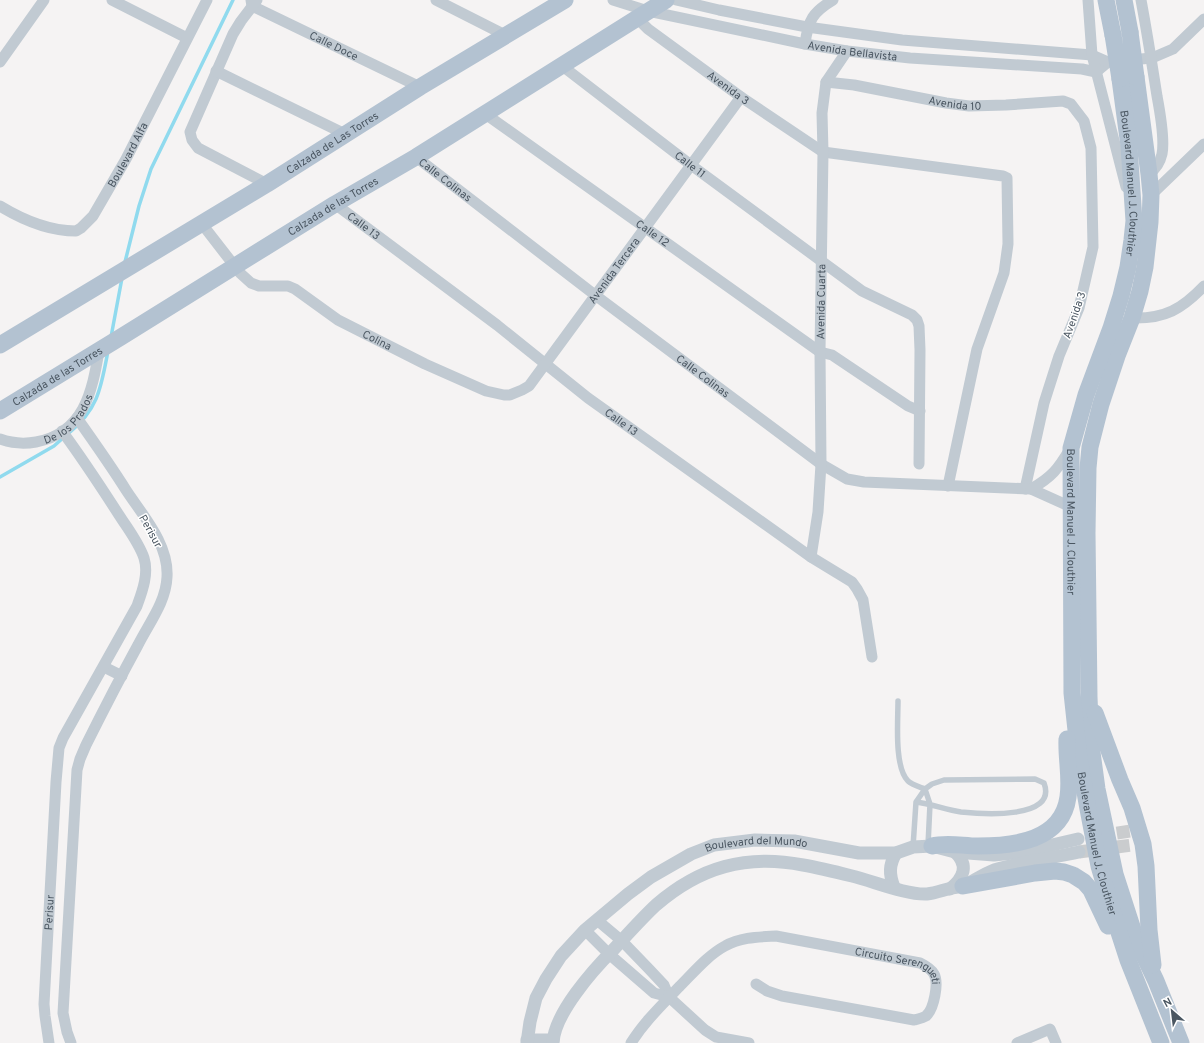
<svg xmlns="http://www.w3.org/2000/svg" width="1204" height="1043" font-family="Overpass,sans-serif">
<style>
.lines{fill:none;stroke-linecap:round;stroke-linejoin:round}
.stream{stroke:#90daee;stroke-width:3.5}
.tertiary-tunnel{stroke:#caccce;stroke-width:13;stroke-dasharray:13 6;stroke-linecap:butt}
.service{stroke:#c1cad2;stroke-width:5.5}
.minor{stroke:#c1cad2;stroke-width:11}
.tertiary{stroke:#c1cad2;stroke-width:13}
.primary{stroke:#b3c2d1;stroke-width:17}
.primary-bridge{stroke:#b3c2d1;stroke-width:17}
.labels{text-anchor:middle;stroke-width:3;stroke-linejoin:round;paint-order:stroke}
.street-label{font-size:11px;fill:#4a5661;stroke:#fff}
</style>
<rect width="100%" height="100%" fill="#f5f3f3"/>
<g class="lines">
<path class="stream" d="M 125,262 L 139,206 L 151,169 L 233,0
M 111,337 L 122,278
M 69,433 C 99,408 101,387 108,351
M 0,477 L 54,446 L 64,437"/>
<path class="tertiary-tunnel" d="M 1098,836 L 1130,831
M 1079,852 L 1132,845"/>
<path class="service" d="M 898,701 C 898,721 894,767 908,781 C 912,785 920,787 925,789 L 930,804 L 928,845
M 913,847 L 916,802 L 925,789 L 932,784 L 944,780 L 1035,779 L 1044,783 C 1058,820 981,814 961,812 C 946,810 932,804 916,802"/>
<g class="minor">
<path d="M 112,0 L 187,38"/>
<path id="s1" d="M 251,0 L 252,6 L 420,87"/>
<path d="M 257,0 L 241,21 L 233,34 L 190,132 L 192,140 L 198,148 L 267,184"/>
<path d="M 436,0 L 505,35"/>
<path id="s2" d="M 613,0 L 648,11 L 805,44 L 847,51 L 910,58 L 1082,69 L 1096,72 L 1108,62"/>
<path d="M 676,0 L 719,10 L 807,27 L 902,40 L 1092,55 L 1108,62 L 1152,58 L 1173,49 L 1204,19"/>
<path d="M 1088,0 L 1092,55 L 1126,187"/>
<path d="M 1141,0 C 1147,32 1152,64 1157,96 C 1160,112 1165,139 1162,154 C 1160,163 1156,169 1149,174"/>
<path id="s3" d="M 637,18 L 648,29 L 741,97 L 823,152 L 1003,176 L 1007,178 L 1008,244 L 1004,273 L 977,349 L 948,486"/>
<path d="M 805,44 C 808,20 813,12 833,0"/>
<path d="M 0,62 L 44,0"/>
<path id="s4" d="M 561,65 L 691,165 L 862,291 L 912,315 L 917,320 L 919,326 L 920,350 L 919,464"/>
<path d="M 216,71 L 345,134"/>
<path id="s5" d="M 826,82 L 854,85 L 946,103 L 969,106 L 1006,105 L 1063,101 L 1071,104 L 1084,121 L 1091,148 L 1093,247 L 1079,308 L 1059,356 L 1044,403 L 1025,489"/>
<path id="s6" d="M 484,113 L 820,352 L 832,355 L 908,406 L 920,411"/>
<path id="s7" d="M 416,157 L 595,295 L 821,464 L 847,479 L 864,482 L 1031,489 L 1071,507"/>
<path d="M 1151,195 L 1204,144"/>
<path id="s8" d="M 335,204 L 497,325 L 588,398 L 811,557 L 852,582 L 857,589 L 863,600 L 872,657"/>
<path id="s9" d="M 0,206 C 23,220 49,231 76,231 L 81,228 L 93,216 L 126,159 L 207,0"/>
<path id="s10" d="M 202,224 L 240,273 L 251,283 L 259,286 L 288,286 L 295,289 L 338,320 L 425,364 L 486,391 L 504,395 L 510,395 L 522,390 L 529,386 L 741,97"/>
<path d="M 1132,318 C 1165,319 1182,309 1204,286"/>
<path id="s11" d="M 0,439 C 11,443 25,444 36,442 C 84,433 92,392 99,351"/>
<path d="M 1031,489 C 1052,477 1058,469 1070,449"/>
<path id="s12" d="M 811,557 L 818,512 L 821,464 L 820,352 L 823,152 L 822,113 L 826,82 L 847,51"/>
<path d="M 104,667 L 122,676"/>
<path d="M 597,920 L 622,941 L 649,969 L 664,985 L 669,997 L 705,1030 L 716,1037 L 749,1043"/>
<path d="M 585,930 L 609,954 L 654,993 L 669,997"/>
<path id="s13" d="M 49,1043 L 45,1016 L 44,1004 L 56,782 L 59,748 L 63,738 L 137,606 C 142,592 149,574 144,558 C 139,543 128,529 119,515 C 101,487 82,458 62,431"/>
<path d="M 71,1043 L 67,1032 L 63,1013 L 77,770 L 80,759 L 86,745 C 103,711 120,678 138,645 C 149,623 166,602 167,577 C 169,544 143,516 126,490 C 111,466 94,442 77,418"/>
<path id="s14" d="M 631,1043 C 644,1022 662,1005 679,987 C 693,973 708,955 725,946 C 741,937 759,937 776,936 L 920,963 C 926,966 931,969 934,974 C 939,983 934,1009 926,1016 C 923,1018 918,1019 914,1020 L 782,996 L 767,991 L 756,984"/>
<path d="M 1017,1043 L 1050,1029 L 1056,1043"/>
</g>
<g class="tertiary">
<path d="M 894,887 C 889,874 889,865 896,853"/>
<path d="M 950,889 C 964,878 969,865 955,852"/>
<path d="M 527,1040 L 553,1040"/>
<path id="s15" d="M 527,1043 L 530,1022 L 536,998 L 546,979 L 561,956 L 585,930 L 628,894 L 651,877 L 691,854 L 714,845 L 755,840 L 794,841 L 859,853 L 896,853 L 913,847 L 932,846 L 955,852 L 994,855 L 1022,852 L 1078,839"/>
<path d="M 553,1043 C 554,1014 593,970 613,950 C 627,935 641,919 656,905 C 700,867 746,854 803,865 C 820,868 836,872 852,876 C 873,881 906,895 927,894 C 936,893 943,890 952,888 C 956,887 960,887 964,886 C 974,881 983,874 994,870 C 1022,862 1051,858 1079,852"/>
</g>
<g class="primary">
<path d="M 1106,0 L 1113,35"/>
<path d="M 1124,0 L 1130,32"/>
<path d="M 1136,77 L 1149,174 L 1151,195 L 1150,222 L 1145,267 L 1140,291 L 1132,318 L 1117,356 L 1101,404 L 1090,447 L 1088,468 L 1087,533 L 1089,697 L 1091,745 L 1097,789 L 1115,874 L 1136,939 L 1156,981 L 1181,1043"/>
<path id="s16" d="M 1120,79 L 1129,146 L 1134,221 L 1132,240 L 1128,267 L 1121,296 L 1111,328 L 1086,395 L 1071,448 L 1072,693 L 1079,758 L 1088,809 L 1099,866 L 1115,920 L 1128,960 L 1161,1043"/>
<path id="s17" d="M 0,345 L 267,184 L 420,87 L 565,0"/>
<path id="s18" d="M 0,411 L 121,337 L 335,204 L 416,157 L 666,0"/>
<path d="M 1095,713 L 1120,780 L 1132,808 L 1143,844 L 1146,866 L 1149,930 L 1153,965"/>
<path d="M 932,846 C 947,842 963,846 978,846 C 1014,846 1062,841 1068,797 C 1071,778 1066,758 1067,739"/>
<path d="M 963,886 L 1035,873 L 1055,871 L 1064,872 L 1073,875 L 1084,882 L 1091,890 L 1108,926"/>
</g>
<path class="primary-bridge" d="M 1130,32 L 1136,77
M 1113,35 L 1120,79"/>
</g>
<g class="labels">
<g class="street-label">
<text dy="4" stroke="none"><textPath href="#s1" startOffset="97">Calle Doce</textPath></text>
<text dy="4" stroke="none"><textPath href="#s2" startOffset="245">Avenida Bellavista</textPath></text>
<text dy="4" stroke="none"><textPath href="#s3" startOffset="115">Avenida 3</textPath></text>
<text dy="4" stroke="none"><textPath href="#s5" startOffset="131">Avenida 10</textPath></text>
<text dy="4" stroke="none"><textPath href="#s17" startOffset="389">Calzada de Las Torres</textPath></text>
<text dy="4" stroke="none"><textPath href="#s9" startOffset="174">Boulevard Alfa</textPath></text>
<text dy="4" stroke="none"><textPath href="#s4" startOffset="163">Calle 11</textPath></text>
<text dy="4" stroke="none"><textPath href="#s7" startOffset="37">Calle Colinas</textPath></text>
<text dy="4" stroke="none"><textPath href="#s16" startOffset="105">Boulevard Manuel J. Clouthier</textPath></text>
<text dy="4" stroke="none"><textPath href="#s18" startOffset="391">Calzada de las Torres</textPath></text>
<text dy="4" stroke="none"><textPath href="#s8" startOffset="36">Calle 13</textPath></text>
<text dy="4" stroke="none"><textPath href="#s6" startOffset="207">Calle 12</textPath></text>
<text dy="4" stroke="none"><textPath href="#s10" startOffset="528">Avenida Tercera</textPath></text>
<text dy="4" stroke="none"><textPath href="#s12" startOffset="256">Avenida Cuarta</textPath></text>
<text transform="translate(1074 315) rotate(-71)" y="4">Avenida 3</text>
<text dy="4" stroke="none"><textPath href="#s10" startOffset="219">Colina</textPath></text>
<text dy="4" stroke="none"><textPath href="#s18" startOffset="67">Calzada de las Torres</textPath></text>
<text dy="4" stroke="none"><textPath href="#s7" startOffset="361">Calle Colinas</textPath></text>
<text dy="4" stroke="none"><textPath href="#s11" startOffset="78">De los Prados</textPath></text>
<text dy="4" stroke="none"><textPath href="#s8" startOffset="360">Calle 13</textPath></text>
<text dy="4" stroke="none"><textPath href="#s16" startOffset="453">Boulevard Manuel J. Clouthier</textPath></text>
<text transform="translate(151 531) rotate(61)" y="4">Perisur</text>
<text dy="4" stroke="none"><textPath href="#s16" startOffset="777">Boulevard Manuel J. Clouthier</textPath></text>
<text dy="4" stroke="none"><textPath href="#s15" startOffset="328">Boulevard del Mundo</textPath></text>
<text dy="4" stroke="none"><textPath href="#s13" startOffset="131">Perisur</textPath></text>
<text dy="4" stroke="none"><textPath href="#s14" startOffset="316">Circuito Serengueti</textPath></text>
</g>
</g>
<g transform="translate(1172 1011) rotate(332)" stroke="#ffffff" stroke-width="3" paint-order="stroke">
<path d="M0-3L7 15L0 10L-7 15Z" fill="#4a5661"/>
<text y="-6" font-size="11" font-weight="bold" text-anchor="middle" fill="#4a5661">N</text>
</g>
</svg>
